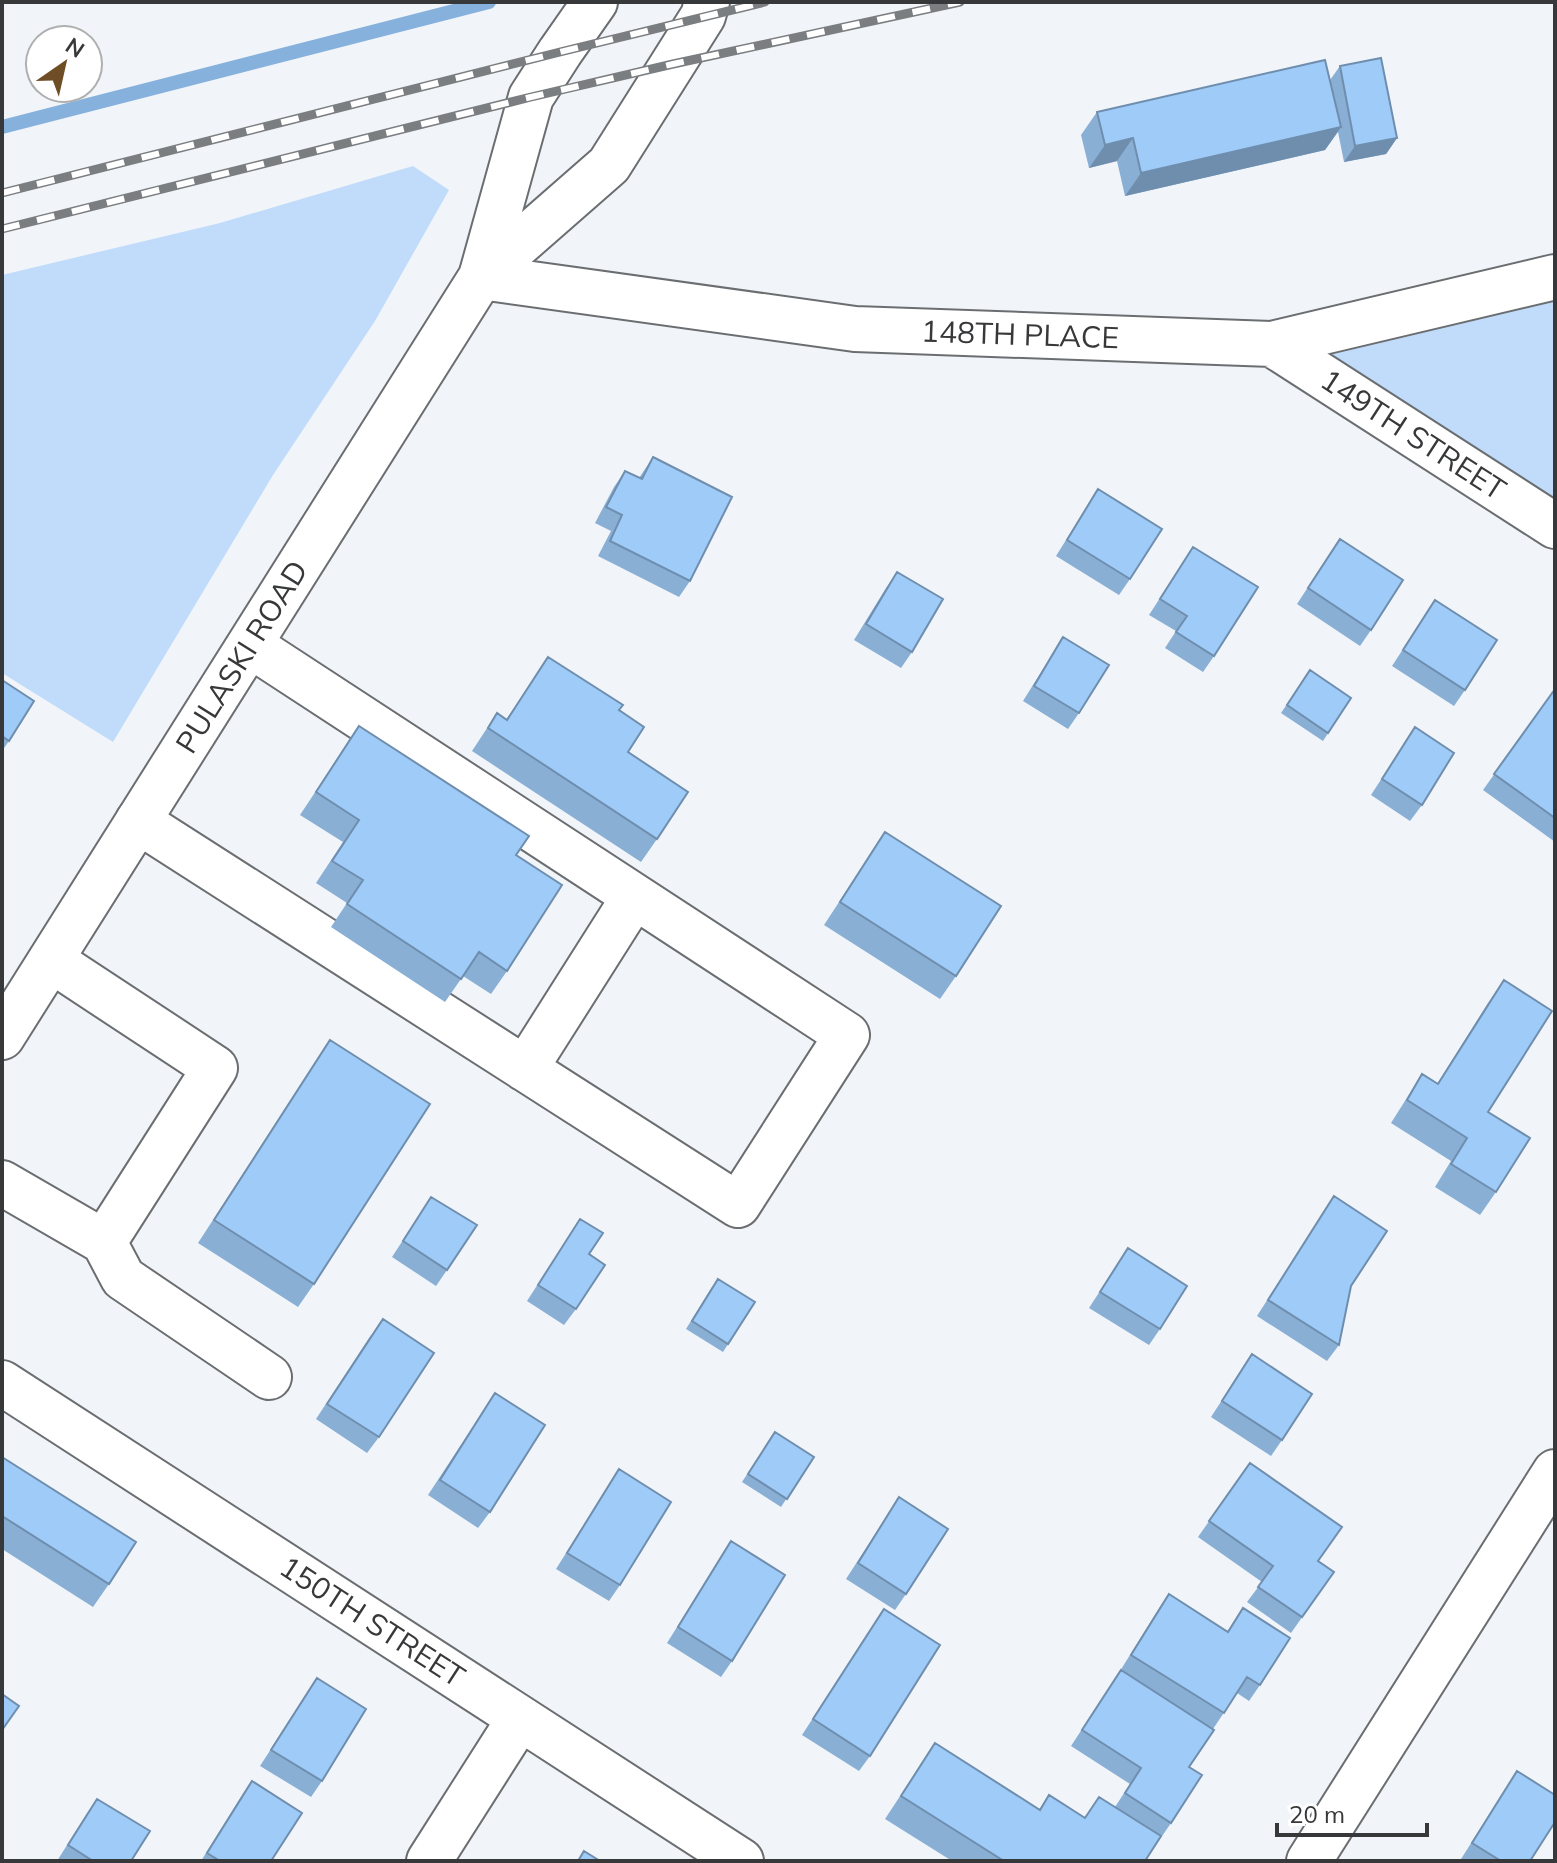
<svg xmlns="http://www.w3.org/2000/svg" width="1557" height="1863" font-family="Mulish,sans-serif">
<style>
.green{fill:#c0dcfa}
.lines{fill:none;stroke-linecap:round;stroke-linejoin:round}
.stream{stroke:#86b1dd;stroke-width:14}
.minor-casing{stroke:#6b6e71;stroke-width:48}
.major-casing{stroke:#6b6e71;stroke-width:48}
.minor{stroke:#fff;stroke-width:44}
.major{stroke:#fff;stroke-width:44}
.rail-casing{stroke:#7b7e80;stroke-width:9}
.rail{stroke:#fff;stroke-width:6;stroke-dasharray:18;stroke-linecap:butt}
.wall{fill:#89afd5}
.shaded-wall{fill:#6f8eae}
.building{fill:#9fcbf8;stroke:#6f8eae;stroke-width:2}
.labels{text-anchor:middle;stroke-width:6;stroke-linejoin:round;paint-order:stroke}
.street-label{font-size:30px;fill:#37383a;stroke:#fff}
</style>
<rect width="100%" height="100%" fill="#f1f5f9"/>
<path class="green" d="M 413,166 L 449,190 L 375,321 L 273,475 L 113,742 L 2,673 L 2,275 L 220,223 Z
M 1555,277 L 1555,526 L 1272,344 Z"/>
<g class="lines">
<path class="stream" d="M 2,127 L 489,2"/>
<g class="minor-casing">
<path id="minor" d="M 481,277 L 855,329 L 1272,344 L 1555,277
M 1272,344 L 1555,526
M 138,821 L 738,1205 L 847,1035 L 250,645
M 525,1069 L 634,897
M 2,1183 L 104,1242 L 215,1068 L 51,960
M 104,1242 L 123,1278 L 269,1377
M 2,1383 L 741,1861
M 429,1861 L 520,1718
M 1309,1861 L 1555,1472"/>
</g>
<g class="major-casing">
<path id="major" d="M 481,277 L 531,97 L 560,52 L 595,2
M 2,1037 L 481,277 L 609,165 L 703,16 L 707,2"/>
</g>
<use href="#minor" class="minor"/>
<use href="#major" class="major"/>
<g class="rail-casing">
<path id="rail" d="M 2,193 L 560,52 L 765,2
M 2,229 L 531,97 L 673,64 L 960,2"/>
</g>
<use href="#rail" class="rail"/>
</g>
<path class="wall" d="M 1340,66 L 1397,138 L 1386,154 L 1344,162 L 1338,132 L 1325,150 L 1125,196 L 1117,161 L 1089,168 L 1081,135 L 1097,112 L 1330,80 Z
M 653,457 L 690,581 L 679,597 L 598,556 L 611,531 L 595,523 L 614,487 L 625,471 L 639,478 Z
M 1098,489 L 1130,579 L 1119,595 L 1056,556 Z
M 1193,547 L 1214,656 L 1203,672 L 1165,648 L 1176,631 L 1149,615 Z
M 1329,555 L 1371,630 L 1360,646 L 1297,604 Z
M 897,572 L 912,652 L 901,668 L 854,640 L 886,588 Z
M 1435,600 L 1465,690 L 1454,706 L 1392,666 Z
M 1063,637 L 1079,713 L 1068,729 L 1023,701 Z
M 548,657 L 619,710 L 628,752 L 657,839 L 641,862 L 472,751 L 497,713 L 506,720 Z
M 1310,670 L 1351,698 L 1323,741 L 1281,713 Z
M 2,680 L 9,741 L 2,751 Z
M 1555,689 L 1555,842 L 1483,790 Z
M 359,726 L 516,855 L 507,971 L 491,994 L 463,976 L 445,1002 L 331,927 L 347,903 L 316,883 L 343,842 L 300,815 Z
M 1415,727 L 1422,805 L 1410,821 L 1371,795 Z
M 885,832 L 956,976 L 940,999 L 824,925 Z
M 1504,980 L 1488,1112 L 1496,1192 L 1480,1215 L 1435,1187 L 1451,1161 L 1391,1123 L 1422,1074 L 1437,1084 L 1488,1003 Z
M 330,1040 L 314,1284 L 298,1307 L 198,1243 Z
M 1334,1196 L 1351,1286 L 1339,1345 L 1327,1361 L 1257,1316 Z
M 431,1197 L 447,1270 L 436,1286 L 392,1257 Z
M 580,1219 L 589,1254 L 576,1309 L 564,1325 L 527,1301 Z
M 1128,1248 L 1160,1329 L 1149,1345 L 1089,1308 Z
M 712,1287 L 755,1302 L 723,1352 L 686,1329 Z
M 371,1335 L 379,1437 L 367,1453 L 316,1419 Z
M 1252,1354 L 1282,1440 L 1271,1456 L 1211,1417 Z
M 495,1393 L 490,1512 L 478,1528 L 428,1495 Z
M 775,1432 L 814,1457 L 781,1507 L 742,1482 Z
M 2,1457 L 109,1584 L 93,1607 L 2,1549 Z
M 1250,1463 L 1318,1561 L 1334,1572 L 1291,1633 L 1247,1602 L 1262,1582 L 1198,1537 Z
M 619,1469 L 620,1585 L 609,1601 L 556,1569 Z
M 899,1497 L 906,1594 L 895,1610 L 846,1579 Z
M 731,1541 L 732,1661 L 721,1677 L 667,1643 Z
M 1169,1594 L 1227,1632 L 1243,1608 L 1260,1685 L 1249,1701 L 1237,1693 L 1213,1729 L 1189,1767 L 1171,1823 L 1145,1861 L 952,1861 L 885,1819 L 935,1743 L 1039,1810 L 1049,1795 L 1084,1818 L 1099,1797 L 1115,1807 L 1130,1784 L 1071,1746 L 1120,1671 L 1158,1610 Z
M 884,1609 L 870,1756 L 859,1771 L 802,1735 Z
M 317,1678 L 322,1781 L 311,1797 L 260,1766 Z
M 1517,1771 L 1530,1861 L 1465,1861 L 1461,1859 Z
M 252,1781 L 271,1861 L 201,1861 L 241,1797 Z
M 97,1799 L 131,1861 L 57,1861 L 86,1815 Z"/>
<path class="shaded-wall" d="M 1341,127 L 1325,150 L 1125,196 L 1141,173 Z
M 1133,138 L 1117,161 L 1089,168 L 1105,145 Z
M 1397,138 L 1386,154 L 1344,162 L 1355,146 Z"/>
<path class="building" d="M 1381,58 L 1397,138 L 1355,146 L 1340,66 Z
M 1325,60 L 1341,127 L 1141,173 L 1133,138 L 1105,145 L 1097,112 Z
M 653,457 L 732,497 L 690,581 L 610,541 L 622,515 L 606,507 L 625,471 L 642,479 Z
M 1098,489 L 1162,529 L 1130,579 L 1067,540 Z
M 1340,539 L 1403,580 L 1371,630 L 1308,588 Z
M 1193,547 L 1258,587 L 1214,656 L 1176,632 L 1187,616 L 1160,599 Z
M 897,572 L 943,599 L 912,652 L 866,624 Z
M 1435,600 L 1497,640 L 1465,690 L 1403,650 Z
M 1063,637 L 1109,665 L 1079,713 L 1034,686 Z
M 548,657 L 623,705 L 619,710 L 644,727 L 628,752 L 688,792 L 657,839 L 488,728 L 497,713 L 507,720 Z
M 1310,670 L 1351,698 L 1328,733 L 1287,705 Z
M 2,680 L 34,701 L 9,741 L 2,736 Z
M 1555,689 L 1555,818 L 1494,774 Z
M 359,726 L 529,836 L 516,855 L 562,885 L 507,971 L 479,952 L 461,979 L 347,904 L 363,880 L 332,861 L 359,820 L 316,792 Z
M 1415,727 L 1454,753 L 1422,805 L 1382,779 Z
M 885,832 L 1001,906 L 956,976 L 840,902 Z
M 1504,980 L 1552,1011 L 1488,1112 L 1530,1138 L 1496,1192 L 1451,1164 L 1467,1138 L 1407,1100 L 1422,1074 L 1438,1084 Z
M 330,1040 L 430,1104 L 314,1284 L 214,1220 Z
M 1334,1196 L 1387,1231 L 1351,1286 L 1339,1345 L 1268,1300 Z
M 431,1197 L 477,1225 L 447,1270 L 403,1241 Z
M 580,1219 L 603,1233 L 589,1254 L 605,1265 L 576,1309 L 538,1285 Z
M 1128,1248 L 1187,1286 L 1160,1329 L 1100,1292 Z
M 718,1279 L 755,1302 L 728,1344 L 692,1321 Z
M 383,1319 L 434,1353 L 379,1437 L 327,1404 Z
M 1252,1354 L 1312,1394 L 1282,1440 L 1222,1401 Z
M 495,1393 L 545,1425 L 490,1512 L 440,1480 Z
M 775,1432 L 814,1457 L 787,1499 L 748,1474 Z
M 2,1457 L 136,1542 L 109,1584 L 2,1516 Z
M 1250,1463 L 1342,1527 L 1318,1561 L 1334,1572 L 1302,1617 L 1258,1587 L 1273,1566 L 1209,1521 Z
M 619,1469 L 671,1502 L 620,1585 L 567,1553 Z
M 899,1497 L 948,1529 L 906,1594 L 858,1563 Z
M 731,1541 L 785,1575 L 732,1661 L 678,1627 Z
M 1169,1594 L 1228,1632 L 1243,1608 L 1290,1638 L 1260,1685 L 1247,1677 L 1224,1713 L 1131,1655 Z
M 884,1609 L 940,1645 L 870,1756 L 813,1719 Z
M 1121,1670 L 1214,1730 L 1189,1767 L 1202,1775 L 1171,1823 L 1125,1793 L 1141,1768 L 1082,1730 Z
M 317,1678 L 366,1709 L 322,1781 L 271,1750 Z
M 2,1694 L 19,1706 L 2,1730 Z
M 935,1743 L 1040,1810 L 1049,1795 L 1085,1818 L 1099,1797 L 1161,1836 L 1145,1861 L 1004,1861 L 901,1796 Z
M 1517,1771 L 1555,1795 L 1555,1822 L 1530,1861 L 1501,1861 L 1472,1843 Z
M 252,1781 L 302,1813 L 271,1861 L 220,1861 L 207,1853 Z
M 97,1799 L 150,1831 L 131,1861 L 93,1861 L 68,1845 Z
M 584,1851 L 600,1861 L 578,1861 Z"/>
<g class="labels">
<g class="street-label">
<text transform="translate(1020 335) rotate(2)" y="10">148TH PLACE</text>
<text transform="translate(1413 435) rotate(33)" y="10">149TH STREET</text>
<text transform="translate(242 657) rotate(-58)" y="10">PULASKI ROAD</text>
<text transform="translate(372 1622) rotate(33)" y="10">150TH STREET</text>
</g>
</g>
<rect width="1557" height="1863" fill="none" stroke="#37383a" stroke-width="8"/>
<g transform="translate(64 64) rotate(34)"><circle r="38" fill="#ffffff" stroke="#afafb0" stroke-width="2"/>
<path d="M0-6L14 30L0 20L-14 30Z" fill="#6f4e25"/>
<text y="-12" font-size="22" font-weight="bold" text-anchor="middle" fill="#37383a">N</text>
</g>
<path d="M1277 1823v12h150v-12" fill="none" stroke="#37383a" stroke-width="4"/>
<text x="1289" y="1823" font-size="24" fill="#37383a" stroke="#ffffff" stroke-width="6" paint-order="stroke">20 m</text>
</svg>
